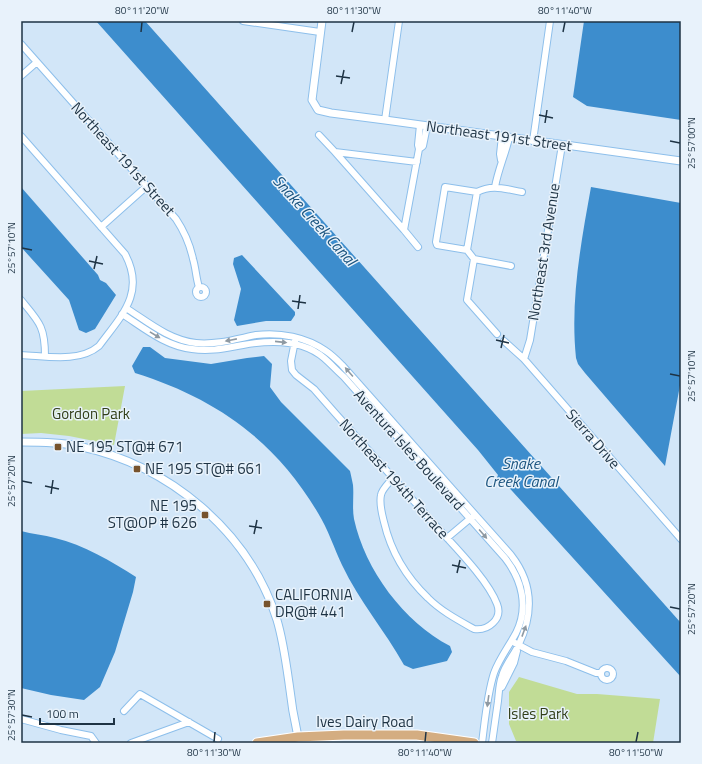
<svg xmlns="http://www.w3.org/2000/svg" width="702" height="764" font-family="'Titillium Web',sans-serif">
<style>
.green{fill:#c1dc96}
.water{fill:#3d8dcd}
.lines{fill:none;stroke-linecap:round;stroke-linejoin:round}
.minor-casing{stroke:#8dbfeb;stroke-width:8}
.tertiary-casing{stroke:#8dbfeb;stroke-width:9}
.primary-casing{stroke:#fff;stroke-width:11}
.minor{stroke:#fff;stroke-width:6}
.tertiary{stroke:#fff;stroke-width:7}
.primary{stroke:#d4ad81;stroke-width:9}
.oneway{fill:#8e99a2}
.ticks{fill:none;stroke:#1e3344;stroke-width:1.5}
.poi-dot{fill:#77532d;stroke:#e8f2fb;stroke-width:1.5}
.labels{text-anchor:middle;stroke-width:3;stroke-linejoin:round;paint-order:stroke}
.street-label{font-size:15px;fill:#1e3344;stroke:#e8f2fb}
.park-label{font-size:15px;fill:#313e18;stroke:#e8f2fb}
.poi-label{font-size:15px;fill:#1e3344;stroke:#e8f2fb;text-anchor:start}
.water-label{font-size:16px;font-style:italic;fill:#1b547f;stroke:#e8f2fb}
.neatline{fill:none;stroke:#1e3344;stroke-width:1.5}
.ticks-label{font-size:10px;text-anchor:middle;fill:#1e3344}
</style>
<rect width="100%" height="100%" fill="#d2e6f8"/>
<path class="green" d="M 125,386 L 114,445 L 69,436 L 41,433 L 21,434 L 21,391 Z
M 519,677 L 577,694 L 597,694 L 660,699 L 653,743 L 530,743 L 516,741 L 509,724 L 509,692 Z"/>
<path class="water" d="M 96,21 L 145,21 L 681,623 L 681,677 L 504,482 L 500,484 L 496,480 L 498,475 L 478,450 Z
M 584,21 L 681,21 L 681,120 L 587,106 L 573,97 Z
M 21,187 L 98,275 L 100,280 L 106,283 L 116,295 L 95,329 L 86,333 L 79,330 L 69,300 L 21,247 Z
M 591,187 L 681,203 L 681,380 L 665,466 L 585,373 L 578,364 L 576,358 C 570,300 581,243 591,187 Z
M 242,255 L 295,312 L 295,315 L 291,321 L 266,321 L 237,326 L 234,320 L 241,289 L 233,264 L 234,258 Z
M 143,347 L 150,347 L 165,358 L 211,364 L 247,358 L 264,356 L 272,364 L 270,387 L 281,402 L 350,471 C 351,475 352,480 353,485 C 354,496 352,508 354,519 C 365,570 404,622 450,646 L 452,652 L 447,661 L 413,669 L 404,665 C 385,631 359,601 342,565 C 334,548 328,529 318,513 C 275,440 215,398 135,373 L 132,366 Z
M 21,531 C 32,534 44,535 55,538 C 84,545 111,561 136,577 L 133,592 L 115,652 L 100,687 L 84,700 L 51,695 L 21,688 Z"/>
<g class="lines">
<g class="minor-casing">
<path id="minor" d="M 243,21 L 320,32
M 21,44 L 176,219 C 184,231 190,245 193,259 C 196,269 196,278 199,287
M 21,76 L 37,62
M 385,120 L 399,21
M 319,135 L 335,152 L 417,162
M 21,136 L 125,254 C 146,293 121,316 99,346 C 79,363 46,356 21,355
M 533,141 L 550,21
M 419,149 L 423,146 L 427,126
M 335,152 L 404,230
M 501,160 L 500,154 L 502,136
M 495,187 C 498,170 505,155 509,138
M 101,227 L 147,186
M 418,247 L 404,230 L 419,149 L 418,145 L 420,125
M 467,250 L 437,245 L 436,242 L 445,187 L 477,192
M 474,259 L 467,300 L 497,334
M 511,266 L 474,259 L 467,250 L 477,192 C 492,184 505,189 522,192
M196 292a5 5 0 1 1 10 0a5 5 0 1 1-10 0Z
M 21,300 C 39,322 45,326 45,356
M 126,308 C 148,322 169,340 196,343 C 216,345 236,339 256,335 C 280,332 306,337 326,351 C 332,355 337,360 342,365 L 511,555 C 533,583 534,612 519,644 C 514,655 505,665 502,676 C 499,684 499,692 498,701 C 496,715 494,729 492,743
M 122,314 C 144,328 165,346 192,349 C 210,352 226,348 243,345 C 270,340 302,339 324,358 C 331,364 337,371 344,377 L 505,558 C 522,580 529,607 516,633 C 509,646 499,659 494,673 C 487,695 485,720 482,743
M 295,341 L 291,361 L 292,370 L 296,375 L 314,389 L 335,413 C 369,451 403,489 437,527 C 455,547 488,580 497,604 C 503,619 488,631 474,629 C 458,620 441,611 428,598 C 406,577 391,552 384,522 C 382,514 379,504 381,495 C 382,489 389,483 393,478
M 504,341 L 524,359 L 681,539
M 524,359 L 530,340 L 562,145
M 447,538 L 472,517
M 515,643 L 532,652 L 566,661 L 596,673 L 601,673
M601 674a6 6 0 1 1 12 0a6 6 0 1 1-12 0Z
M 502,687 L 514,663 L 517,651
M 124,711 L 140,694 L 218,739
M 21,719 L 61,730 L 91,736 L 96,743
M 131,743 L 189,722"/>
</g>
<g class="tertiary-casing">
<path id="tertiary" d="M 322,21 L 312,100 L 318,110 L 331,113 L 385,120 L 681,161
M 21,442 C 40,442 59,442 78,446 C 169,465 249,531 277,620 C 283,640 286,662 289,683 C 291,701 294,719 298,737 L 301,743"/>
</g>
<g class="primary-casing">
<path id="primary" d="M 257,743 L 298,737 L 344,735 L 417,735 L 474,743"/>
</g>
<use href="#minor" class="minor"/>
<use href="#tertiary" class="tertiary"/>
<use href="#primary" class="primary"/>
</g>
<defs><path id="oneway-solid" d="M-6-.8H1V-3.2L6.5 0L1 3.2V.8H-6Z"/></defs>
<g class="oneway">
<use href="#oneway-solid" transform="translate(155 335) rotate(31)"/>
<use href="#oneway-solid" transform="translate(231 340) rotate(169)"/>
<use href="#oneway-solid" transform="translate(281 342) rotate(6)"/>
<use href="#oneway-solid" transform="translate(349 372) rotate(-131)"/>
<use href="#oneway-solid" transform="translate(483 534) rotate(49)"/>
<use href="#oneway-solid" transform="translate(524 631) rotate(-70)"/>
<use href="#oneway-solid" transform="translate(488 701) rotate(98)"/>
</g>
<path class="ticks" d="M 141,32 L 142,22M 352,32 L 354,22M 563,32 L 565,22M 336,76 L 350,78M 341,84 L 344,70M 539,115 L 553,118M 545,123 L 547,110M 670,141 L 680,143M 22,248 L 32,250M 89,261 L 103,264M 94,269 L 97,256M 292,301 L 306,303M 298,309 L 300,295M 496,340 L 509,343M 501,348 L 504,335M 670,374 L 680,376M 22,481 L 32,483M 45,486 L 59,489M 51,494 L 53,480M 249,526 L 262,528M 254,534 L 257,520M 452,565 L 466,568M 457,573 L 460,560M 670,607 L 680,609M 22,715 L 32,717M 214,742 L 215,732M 425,742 L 426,732M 636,742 L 638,732"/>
<g class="poi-dot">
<rect x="54" y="443" width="8" height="8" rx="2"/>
<rect x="133" y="465" width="8" height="8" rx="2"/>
<rect x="201" y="511" width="8" height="8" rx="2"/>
<rect x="263" y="600" width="8" height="8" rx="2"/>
</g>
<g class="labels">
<g class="street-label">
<text transform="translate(499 136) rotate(8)" y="5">Northeast 191st Street</text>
<text transform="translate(123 159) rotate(48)" y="5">Northeast 191st Street</text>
<text transform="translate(544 252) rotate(-81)" y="5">Northeast 3rd Avenue</text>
<text transform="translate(593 439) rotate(49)" y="5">Sierra Drive</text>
<text transform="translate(409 450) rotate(48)" y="5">Aventura Isles Boulevard</text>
<text transform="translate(394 479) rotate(48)" y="5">Northeast 194th Terrace</text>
<text x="365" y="727">Ives Dairy Road</text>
</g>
<g class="park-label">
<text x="91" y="419">Gordon Park</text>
<text x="538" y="719">Isles Park</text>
</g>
<g class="poi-label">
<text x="66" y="452">NE 195 ST@# 671</text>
<text x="145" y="474">NE 195 ST@# 661</text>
<text x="197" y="511" text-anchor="end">NE 195<tspan x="197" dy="17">ST@OP # 626</tspan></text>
<text x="275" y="600">CALIFORNIA<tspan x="275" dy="17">DR@# 441</tspan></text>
</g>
<g class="water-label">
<text transform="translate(315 220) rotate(48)" y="6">Snake Creek Canal</text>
<text x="521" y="469">Snake<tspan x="521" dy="18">Creek Canal</tspan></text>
</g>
</g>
<rect width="702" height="764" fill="none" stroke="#e8f2fb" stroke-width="44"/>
<path d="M40 718v6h74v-6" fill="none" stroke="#1e3344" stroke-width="2"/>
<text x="46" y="718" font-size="12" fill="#1e3344" stroke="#e8f2fb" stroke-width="3" paint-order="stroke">100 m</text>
<rect x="22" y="22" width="658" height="720" class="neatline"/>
<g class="ticks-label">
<text x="142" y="14">80°11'20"W</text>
<text x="354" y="14">80°11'30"W</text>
<text x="565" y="14">80°11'40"W</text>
<text transform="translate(691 143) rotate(-90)" y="4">25°57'00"N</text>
<text transform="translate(11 248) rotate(-90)" y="4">25°57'10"N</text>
<text transform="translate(691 376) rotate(-90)" y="4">25°57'10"N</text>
<text transform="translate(11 481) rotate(-90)" y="4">25°57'20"N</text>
<text transform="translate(691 609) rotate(-90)" y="4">25°57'20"N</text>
<text transform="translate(11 715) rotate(-90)" y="4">25°57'30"N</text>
<text x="214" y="756">80°11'30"W</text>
<text x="425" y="756">80°11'40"W</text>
<text x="636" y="756">80°11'50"W</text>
</g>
</svg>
